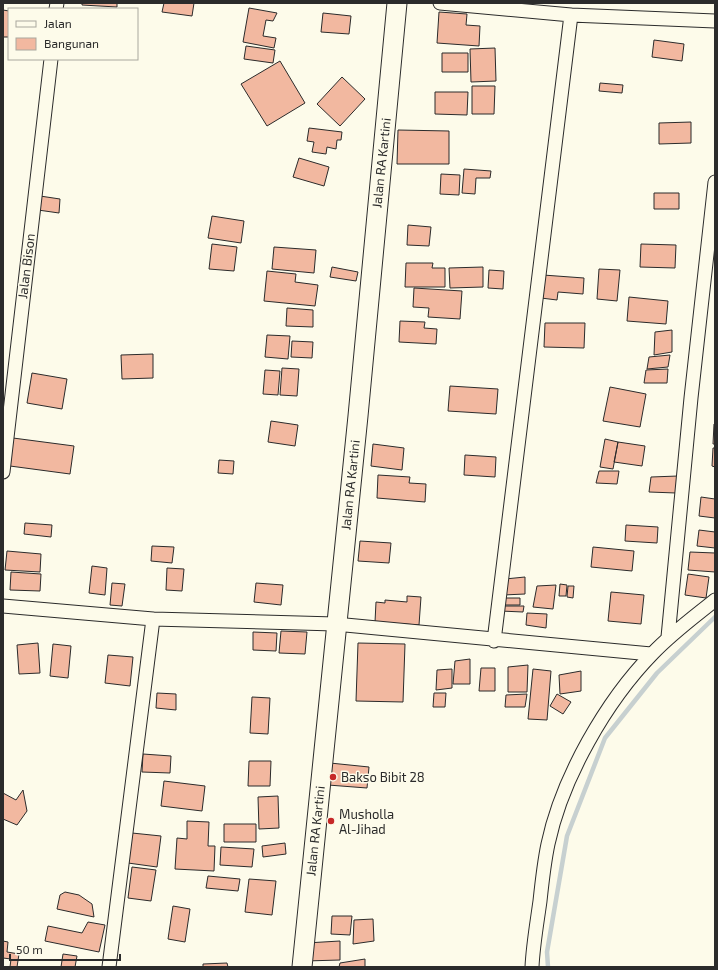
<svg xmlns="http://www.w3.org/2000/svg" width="718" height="970" font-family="'Exo 2',sans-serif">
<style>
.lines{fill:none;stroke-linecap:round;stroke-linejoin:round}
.stream{stroke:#c7d0d0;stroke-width:4.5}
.building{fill:#f2b8a0;stroke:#2b2b2b}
.minor-casing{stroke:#2b2b2b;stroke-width:15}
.secondary-casing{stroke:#2b2b2b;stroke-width:21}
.minor{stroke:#fdfbea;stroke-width:13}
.secondary{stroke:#fdfbea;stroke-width:19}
.poi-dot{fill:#c62828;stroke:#fdfbea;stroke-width:1.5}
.labels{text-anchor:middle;stroke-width:3;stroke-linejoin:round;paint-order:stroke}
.street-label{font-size:13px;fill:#2b2b2b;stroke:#fdfbea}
.poi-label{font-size:13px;fill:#2b2b2b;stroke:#fdfbea;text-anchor:start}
</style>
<rect width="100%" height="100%" fill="#fdfbea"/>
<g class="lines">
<path class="stream" d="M 548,967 L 547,952 L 567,836 L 605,738 L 657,673 L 715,617"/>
</g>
<path class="building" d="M 82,3 L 117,3 L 117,7 L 82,5 Z
M 164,3 L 194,3 L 192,16 L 162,12 Z
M 249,8 L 277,13 L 273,21 L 266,20 L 263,36 L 276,38 L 274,48 L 243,42 Z
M 3,10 L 9,11 L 9,37 L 3,37 Z
M 439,12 L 467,14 L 466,25 L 480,26 L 479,46 L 437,43 Z
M 323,13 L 351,16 L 349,34 L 321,32 Z
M 654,40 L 684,44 L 682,61 L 652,57 Z
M 246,46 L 275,50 L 273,63 L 244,59 Z
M 495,48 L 496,81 L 471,82 L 470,49 Z
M 442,53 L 468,53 L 468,72 L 442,72 Z
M 280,61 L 305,103 L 267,126 L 241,84 Z
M 342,77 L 365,99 L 340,126 L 317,104 Z
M 600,83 L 623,85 L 622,93 L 599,91 Z
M 472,86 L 495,86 L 494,114 L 472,114 Z
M 435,92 L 468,92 L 467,115 L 435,114 Z
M 691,122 L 691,143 L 659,144 L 659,123 Z
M 309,128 L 342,132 L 341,140 L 337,140 L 336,149 L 327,147 L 326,154 L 312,152 L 314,142 L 307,141 Z
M 398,130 L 449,131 L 449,164 L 397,164 Z
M 299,158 L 329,167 L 324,186 L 293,177 Z
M 464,169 L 491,171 L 490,178 L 476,178 L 475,194 L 462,193 Z
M 441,174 L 460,175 L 459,195 L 440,194 Z
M 654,193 L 679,193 L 679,209 L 654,209 Z
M 40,196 L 60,199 L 59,213 L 38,210 Z
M 212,216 L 244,221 L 241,243 L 208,238 Z
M 408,225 L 431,227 L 429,246 L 407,245 Z
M 212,244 L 237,247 L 234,271 L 209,269 Z
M 641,244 L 676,245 L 675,268 L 640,267 Z
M 274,247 L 316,250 L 314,273 L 272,269 Z
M 406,263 L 433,263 L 432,268 L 445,268 L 445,287 L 405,287 Z
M 332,267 L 358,272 L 356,281 L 330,277 Z
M 483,267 L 483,287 L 450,288 L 449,268 Z
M 599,269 L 620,270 L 617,301 L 597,299 Z
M 489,270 L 504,271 L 503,289 L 488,288 Z
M 267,271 L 296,274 L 295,282 L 318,285 L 315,306 L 264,301 Z
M 543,275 L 584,278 L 583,294 L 558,292 L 557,300 L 541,298 Z
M 414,288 L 462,291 L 460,319 L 428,317 L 429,308 L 413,307 Z
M 629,297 L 668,301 L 666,324 L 627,321 Z
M 287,308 L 313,310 L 313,327 L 286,326 Z
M 400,321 L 425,322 L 424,328 L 437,329 L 436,344 L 399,342 Z
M 545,323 L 585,323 L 584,348 L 544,347 Z
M 672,330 L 672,352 L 654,355 L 655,332 Z
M 267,335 L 290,336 L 288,359 L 265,357 Z
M 292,341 L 313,342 L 312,358 L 291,357 Z
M 153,354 L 153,378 L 122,379 L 121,355 Z
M 670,355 L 668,367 L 647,369 L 649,357 Z
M 282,368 L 299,369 L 297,396 L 280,395 Z
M 668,369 L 667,383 L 644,383 L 646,370 Z
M 265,370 L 280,371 L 278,395 L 263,394 Z
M 32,373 L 67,379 L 62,409 L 27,403 Z
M 450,386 L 498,389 L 496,414 L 448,411 Z
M 610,387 L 646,394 L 640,427 L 603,421 Z
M 271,421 L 298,425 L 295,446 L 268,442 Z
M 714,424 L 715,424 L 715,444 L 713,444 Z
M 13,438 L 74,446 L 70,474 L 10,466 Z
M 605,439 L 618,442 L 613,469 L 600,467 Z
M 618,442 L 645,446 L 642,466 L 614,462 Z
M 373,444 L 404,448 L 402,470 L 371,466 Z
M 713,448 L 715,448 L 715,467 L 712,466 Z
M 465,455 L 496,457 L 495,477 L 464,475 Z
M 219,460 L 234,461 L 233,474 L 218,473 Z
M 599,471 L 619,471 L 617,484 L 596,483 Z
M 378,475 L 410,477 L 409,483 L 426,484 L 425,502 L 377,498 Z
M 678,476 L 676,493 L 649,492 L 651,477 Z
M 701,497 L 715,499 L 715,518 L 699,516 Z
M 25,523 L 52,525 L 51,537 L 24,534 Z
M 626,525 L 658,527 L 657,543 L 625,541 Z
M 699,530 L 715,532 L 715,548 L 697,546 Z
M 360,541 L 391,543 L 389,563 L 358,561 Z
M 152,546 L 174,547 L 172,563 L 151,561 Z
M 593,547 L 634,551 L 632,571 L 591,567 Z
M 7,551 L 41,554 L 40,572 L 5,570 Z
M 690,552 L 715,553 L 715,572 L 688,570 Z
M 92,566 L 107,568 L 105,595 L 89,593 Z
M 167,568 L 184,569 L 182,591 L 166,590 Z
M 11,572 L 41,574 L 40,591 L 10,590 Z
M 688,574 L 709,577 L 706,598 L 685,595 Z
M 525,577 L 525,594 L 503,595 L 505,579 Z
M 112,583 L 125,584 L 122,606 L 110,605 Z
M 256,583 L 283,585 L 281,605 L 254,602 Z
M 560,584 L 567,585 L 566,596 L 559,596 Z
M 556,585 L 553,609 L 533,607 L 537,586 Z
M 568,586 L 574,586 L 573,598 L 567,597 Z
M 611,592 L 644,595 L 641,624 L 608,621 Z
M 407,596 L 421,597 L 419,625 L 375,622 L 376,602 L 385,603 L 385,600 L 407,602 Z
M 502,598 L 520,598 L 520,605 L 501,605 Z
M 500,606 L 524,606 L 523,612 L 500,611 Z
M 527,613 L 547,614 L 546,628 L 526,625 Z
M 281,631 L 307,632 L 305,654 L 279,653 Z
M 253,632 L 277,633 L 276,651 L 253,650 Z
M 38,643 L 40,673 L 19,674 L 17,645 Z
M 358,643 L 405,644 L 403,702 L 356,701 Z
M 53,644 L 71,646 L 68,678 L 50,676 Z
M 108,655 L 133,657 L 130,686 L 105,683 Z
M 470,659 L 470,684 L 453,684 L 455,661 Z
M 528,665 L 527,692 L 508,692 L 508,667 Z
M 481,668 L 495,668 L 495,691 L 479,691 Z
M 452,669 L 452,688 L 436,690 L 437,670 Z
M 533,669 L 551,671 L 547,720 L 528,719 Z
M 581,671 L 581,691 L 560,694 L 559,675 Z
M 157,693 L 176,694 L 176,710 L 156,708 Z
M 434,693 L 446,693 L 445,707 L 433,707 Z
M 527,694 L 525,707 L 505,707 L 506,695 Z
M 557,694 L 571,702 L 563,714 L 550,706 Z
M 252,697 L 270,698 L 268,734 L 250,733 Z
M 143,754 L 171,756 L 170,773 L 142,772 Z
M 249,761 L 271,761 L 270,786 L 248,786 Z
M 330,763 L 369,767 L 367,788 L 328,785 Z
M 164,781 L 205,786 L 202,811 L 161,806 Z
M 23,790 L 27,811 L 17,825 L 3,819 L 3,793 L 16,800 Z
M 278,796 L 279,828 L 259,829 L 258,797 Z
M 187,821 L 209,822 L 208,846 L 215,846 L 214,871 L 175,869 L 177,838 L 187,839 Z
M 224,824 L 256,824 L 256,842 L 224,842 Z
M 132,833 L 161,836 L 157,867 L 128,863 Z
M 285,843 L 286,854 L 263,857 L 262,846 Z
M 221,847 L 254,849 L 252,867 L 220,865 Z
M 132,867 L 156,870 L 151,901 L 128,898 Z
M 208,876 L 240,879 L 238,891 L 206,888 Z
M 249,879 L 276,881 L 272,915 L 245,912 Z
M 65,892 L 79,895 L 92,904 L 94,917 L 57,909 L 60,895 Z
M 173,906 L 190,909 L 185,942 L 168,939 Z
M 332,916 L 352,916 L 350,935 L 331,934 Z
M 373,919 L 374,941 L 353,944 L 354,920 Z
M 88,922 L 105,925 L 99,952 L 45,941 L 48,926 L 82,933 Z
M 3,941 L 8,942 L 7,952 L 19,954 L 17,967 L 10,967 L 11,959 L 3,958 Z
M 340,941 L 340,960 L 305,961 L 306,943 Z
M 63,954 L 77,956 L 75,967 L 61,967 Z
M 365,959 L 365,967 L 339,967 L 340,963 Z
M 227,963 L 228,967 L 203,967 L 203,964 Z"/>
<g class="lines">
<g class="minor-casing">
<path id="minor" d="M 440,3 L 571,15 L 715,21
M 56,9 L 57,3
M 3,472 L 51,59
M 3,606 L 153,619 L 335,624 L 651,654
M 668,637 L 691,398 L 715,182
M 494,641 L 571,15
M 109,967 L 153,619
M 532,967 C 533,945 537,923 540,901 C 542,882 544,863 548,844 C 562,778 606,701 653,653 C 672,633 694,617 715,600"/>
</g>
<g class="secondary-casing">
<path id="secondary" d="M 302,967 L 358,416 L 397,3"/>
</g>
<use href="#minor" class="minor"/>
<use href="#secondary" class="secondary"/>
</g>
<g class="poi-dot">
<circle cx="333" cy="777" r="4"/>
<circle cx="331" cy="821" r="4"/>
</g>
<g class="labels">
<g class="street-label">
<text transform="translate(381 163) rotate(-84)" y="5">Jalan RA Kartini</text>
<text transform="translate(26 266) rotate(-83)" y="5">Jalan Bison</text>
<text transform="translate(350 485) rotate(-84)" y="5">Jalan RA Kartini</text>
<text transform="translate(315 831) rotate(-84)" y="5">Jalan RA Kartini</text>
</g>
<g class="poi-label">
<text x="341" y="782">Bakso Bibit 28</text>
<text x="339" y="819">Musholla<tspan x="339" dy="15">Al-Jihad</tspan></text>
</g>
</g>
<rect width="718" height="970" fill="none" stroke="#2b2b2b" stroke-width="8"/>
<rect x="8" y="8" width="130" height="52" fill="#fdfbea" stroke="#a9a89e"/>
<rect x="16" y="21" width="20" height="6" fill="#fdfbea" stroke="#a9a89e"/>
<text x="44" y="28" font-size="12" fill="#2b2b2b">Jalan</text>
<rect x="16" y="38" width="20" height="12" fill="#f2b8a0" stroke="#a9a89e"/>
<text x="44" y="48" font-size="12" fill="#2b2b2b">Bangunan</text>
<path d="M10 954v6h110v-6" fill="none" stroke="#2b2b2b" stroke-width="2"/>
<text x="16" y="954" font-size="12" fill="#2b2b2b" stroke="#fdfbea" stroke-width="3" paint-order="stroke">50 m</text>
</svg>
